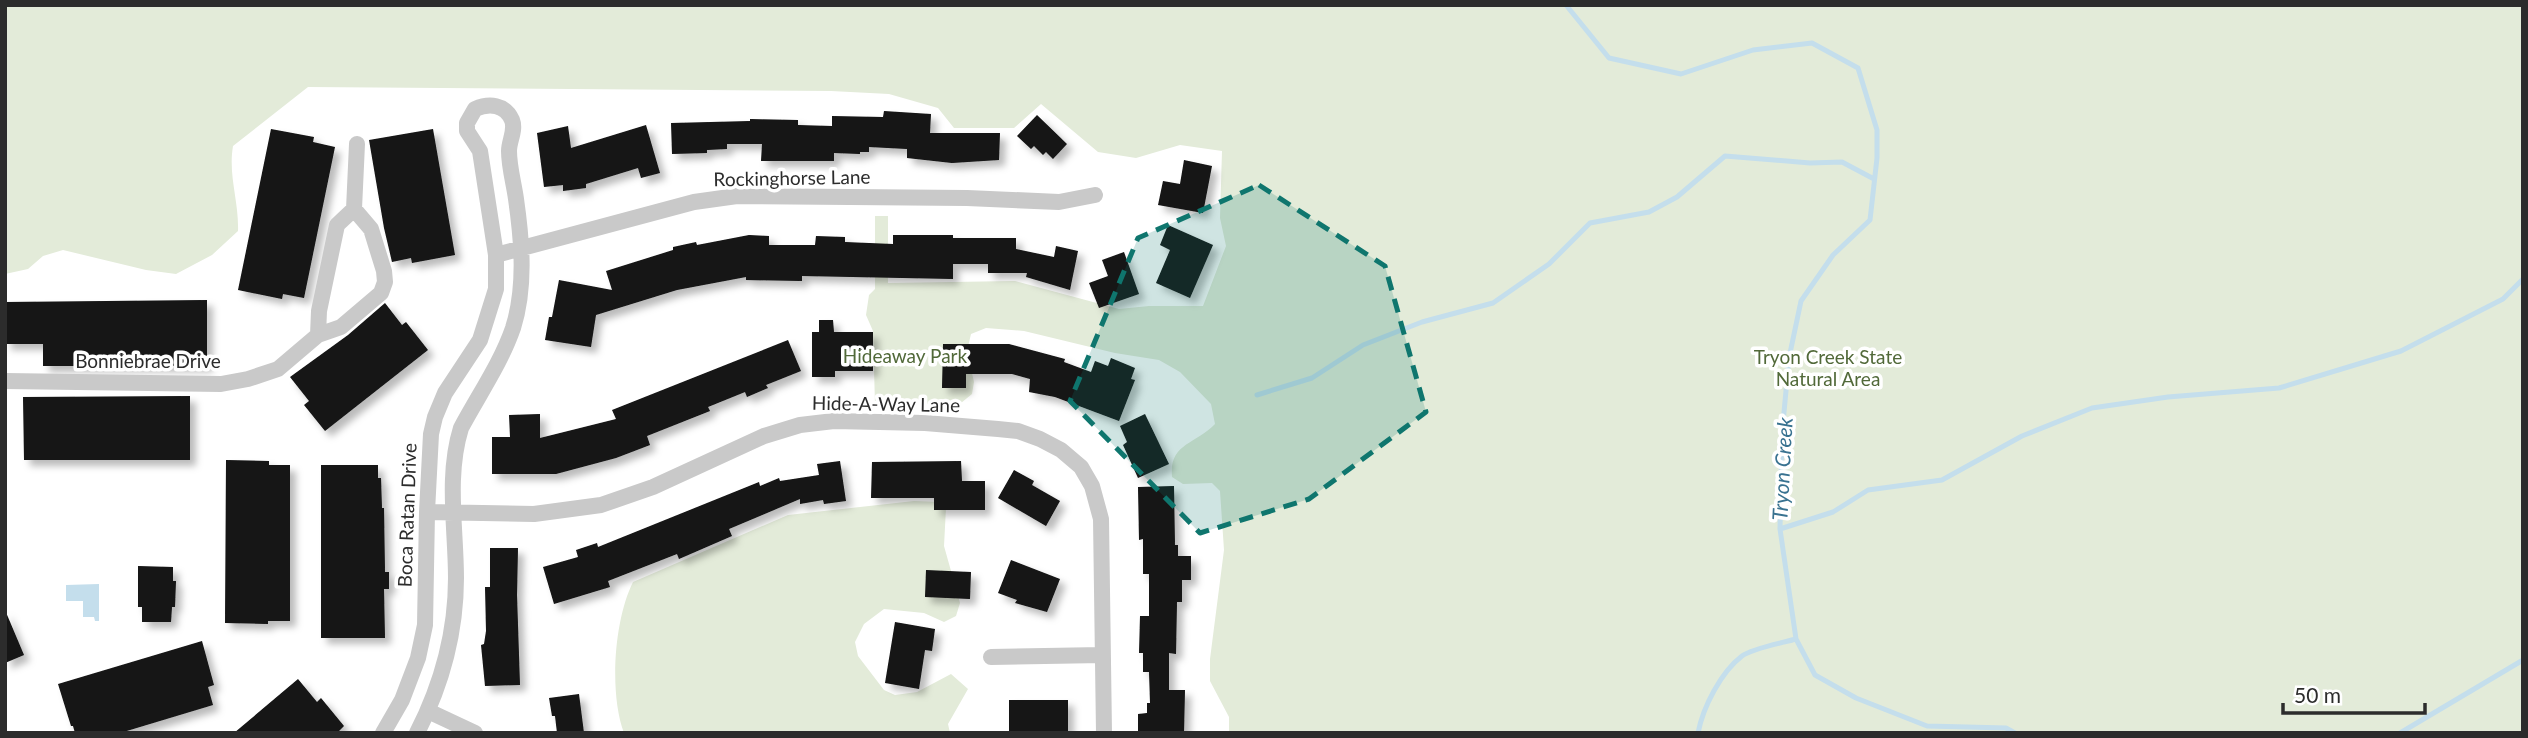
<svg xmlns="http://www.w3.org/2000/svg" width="2528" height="738" font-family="Lato,sans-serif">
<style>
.green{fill:#e3ebd9}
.water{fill:#c4deec}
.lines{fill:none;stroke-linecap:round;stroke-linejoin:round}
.stream{stroke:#c4deec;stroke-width:5}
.building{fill:#131313;filter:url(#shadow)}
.street{stroke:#c9c9c9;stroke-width:16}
.marked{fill:#0f766e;fill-opacity:0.2;stroke:#0f766e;stroke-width:5;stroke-dasharray:14 9;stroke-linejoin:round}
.labels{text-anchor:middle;stroke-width:7;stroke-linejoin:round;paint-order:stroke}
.street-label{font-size:19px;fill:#2c2c2c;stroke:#fff}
.park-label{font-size:19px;fill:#516939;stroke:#fff}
.water-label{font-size:21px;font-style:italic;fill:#387290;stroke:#fff}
</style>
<defs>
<filter id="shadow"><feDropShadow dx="6" dy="6" stdDeviation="3.5" flood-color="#0004"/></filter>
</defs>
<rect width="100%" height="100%" fill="#fff"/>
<path class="green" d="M 5,5 L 2523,5 L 2523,733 L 1229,733 L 1229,717 L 1210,681 L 1210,659 L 1224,550 L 1220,491 L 1212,483 L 1183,484 L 1172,477 C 1169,443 1195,445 1215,424 L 1211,404 L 1180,372 L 1159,360 L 1115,353 L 1024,331 L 986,328 L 971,334 L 967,351 L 974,382 L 972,394 L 961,403 L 875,405 L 873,331 L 866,315 L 869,295 L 875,289 L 875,216 L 888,216 L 888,283 L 1015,281 L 1119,309 L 1149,306 L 1203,306 L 1226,246 L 1220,218 L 1222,151 L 1180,145 L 1136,158 L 1098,152 L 1041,104 L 1014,128 L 954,128 L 938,108 L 889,94 L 831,91 L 308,87 L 233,146 C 228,176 239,201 238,231 L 212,255 L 176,274 L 146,270 L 63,250 L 43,256 L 28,269 L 5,274 Z
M 914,501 L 941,502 L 946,508 L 944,546 L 960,603 L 956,616 L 944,622 L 924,613 L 884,609 L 864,624 L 855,642 L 858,656 L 884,690 L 895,695 L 917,692 L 951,674 L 968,689 L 948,724 L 950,733 L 624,733 C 609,693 614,620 633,582 L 788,515 Z"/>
<path class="water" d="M 99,584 L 99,621 L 95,621 L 94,617 L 83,617 L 83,601 L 66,601 L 66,585 Z"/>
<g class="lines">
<path class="stream" d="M 1566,5 L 1609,58 L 1681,74 L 1753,50 L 1812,43 L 1858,68 L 1877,130 L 1877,158 L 1870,220 L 1833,255 L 1801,301 L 1789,358 L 1782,434 L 1780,529 L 1796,639 L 1815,675 L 1856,698 L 1927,726 L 2006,728 L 2015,733
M 1257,395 L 1312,378 L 1363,345 L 1422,322 L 1493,303 L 1549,264 L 1590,223 L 1649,212 L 1677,197 L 1725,156 L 1810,163 L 1842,162 L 1874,179
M 1780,529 L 1833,512 L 1868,490 L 1942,480 L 2022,436 L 2092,408 L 2168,397 L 2279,388 L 2401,351 L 2503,299 L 2523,279
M 1698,733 C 1703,707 1721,672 1742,656 C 1753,648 1782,643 1796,639
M 2400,733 L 2523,660"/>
</g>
<path class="building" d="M 884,111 L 931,114 L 930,133 L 1000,133 L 999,160 L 952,163 L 907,158 L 907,149 L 869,147 L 869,152 L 860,152 L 860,154 L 834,153 L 834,161 L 761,161 L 762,144 L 727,144 L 727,149 L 707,150 L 707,153 L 672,154 L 671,123 L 750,121 L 750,119 L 798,120 L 798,125 L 832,126 L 832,116 L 883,117 Z
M 1037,115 L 1067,144 L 1053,159 L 1046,152 L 1043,155 L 1034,146 L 1031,149 L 1017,136 Z
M 646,125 L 660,173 L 641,178 L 638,168 L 586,184 L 586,188 L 563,191 L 563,185 L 544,187 L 537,133 L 568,126 L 571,148 Z
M 271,129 L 314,137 L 313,142 L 335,147 L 304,298 L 283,294 L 282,299 L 238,290 Z
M 433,129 L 455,255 L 412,263 L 411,258 L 392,262 L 384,228 L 369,140 Z
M 1184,160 L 1212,166 L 1203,213 L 1158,205 L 1163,181 L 1180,184 Z
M 1168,225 L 1213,245 L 1190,298 L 1156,283 L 1170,250 L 1160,245 Z
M 749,235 L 769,236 L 769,245 L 815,245 L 816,236 L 845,237 L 845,242 L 893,244 L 893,235 L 953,235 L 953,238 L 1016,238 L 1016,249 L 1054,257 L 1056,246 L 1078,251 L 1070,290 L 1026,277 L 1027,273 L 988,273 L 988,264 L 953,264 L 953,279 L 802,276 L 802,281 L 746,280 L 746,277 L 677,290 L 596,315 L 591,347 L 545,340 L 549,317 L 552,317 L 559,280 L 612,290 L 606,271 L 673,250 L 673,247 L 696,242 L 697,245 Z
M 1124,252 L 1139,294 L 1099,308 L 1089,283 L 1108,276 L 1102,260 Z
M 207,300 L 207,366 L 43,366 L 43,344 L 5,344 L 5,302 Z
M 385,303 L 402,325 L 406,322 L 428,350 L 325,431 L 304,405 L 309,401 L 290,377 L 348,335 Z
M 819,320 L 833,320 L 834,332 L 873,332 L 873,371 L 835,371 L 835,377 L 812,377 L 812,332 L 819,332 Z
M 788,340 L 801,371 L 766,385 L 768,388 L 747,397 L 745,392 L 708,407 L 710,411 L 647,436 L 650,445 L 616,458 L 556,474 L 492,474 L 492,437 L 510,437 L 509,415 L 540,414 L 540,438 L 616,419 L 612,410 Z
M 943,344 L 1009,344 L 1065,359 L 1064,362 L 1091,372 L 1095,361 L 1108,366 L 1111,358 L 1135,368 L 1131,379 L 1135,380 L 1119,421 L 1055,397 L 1029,392 L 1030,379 L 1012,374 L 966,374 L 966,388 L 942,388 Z
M 190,396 L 190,460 L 24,460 L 23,397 Z
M 1145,414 L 1169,464 L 1138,478 L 1123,445 L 1127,442 L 1120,426 Z
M 226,460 L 269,461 L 269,465 L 290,465 L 290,621 L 268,621 L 268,624 L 225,623 Z
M 840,461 L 846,501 L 824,504 L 823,500 L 800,504 L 800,499 L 729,529 L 732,536 L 679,559 L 677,554 L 608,581 L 610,587 L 554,604 L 543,567 L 578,557 L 576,550 L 597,543 L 598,547 L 759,482 L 760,486 L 779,478 L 780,481 L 819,475 L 817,464 Z
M 961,461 L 962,481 L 985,481 L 985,510 L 934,510 L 934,498 L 871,498 L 872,462 Z
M 321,465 L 378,465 L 378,478 L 381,478 L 382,508 L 384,508 L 385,572 L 389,572 L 389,589 L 384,589 L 385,638 L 321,638 Z
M 1014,470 L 1034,481 L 1032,485 L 1060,501 L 1046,526 L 998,498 Z
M 1174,486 L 1175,545 L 1178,545 L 1178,556 L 1191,556 L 1191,580 L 1182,580 L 1182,602 L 1177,602 L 1176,654 L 1169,653 L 1169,690 L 1185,690 L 1184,733 L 1138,733 L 1138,714 L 1147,713 L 1147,703 L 1150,703 L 1149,672 L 1143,672 L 1143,653 L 1139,653 L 1140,616 L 1149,616 L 1149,574 L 1143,574 L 1143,539 L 1139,540 L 1138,487 Z
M 490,548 L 518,548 L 517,595 L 520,685 L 485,686 L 481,645 L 484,644 L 486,631 L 485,587 L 490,587 Z
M 1011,560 L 1060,579 L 1047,612 L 1015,603 L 1017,600 L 998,593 Z
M 138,566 L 173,567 L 173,581 L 176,581 L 175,607 L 172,607 L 171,622 L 142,622 L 142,607 L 138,607 Z
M 926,570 L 971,572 L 970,599 L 925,597 Z
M 5,610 L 24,655 L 5,663 Z
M 895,622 L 935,629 L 932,651 L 925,650 L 919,689 L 885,683 Z
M 202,641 L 214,685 L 208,687 L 213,705 L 120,733 L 75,733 L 73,726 L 71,726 L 58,684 Z
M 298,679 L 317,702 L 321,698 L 344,726 L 337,733 L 234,733 Z
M 579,694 L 584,733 L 557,733 L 555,716 L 552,716 L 549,698 Z
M 1009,700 L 1068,700 L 1068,731 L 1009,732 Z"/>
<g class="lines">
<path class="street" d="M 496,255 L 694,202 L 737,196 L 967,198 L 1059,202 L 1095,195
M 318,335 L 319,311 L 337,225 L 354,209
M 5,381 L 221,384 L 248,379 L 278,369 L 318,335 L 341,327 L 381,293 L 385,282 L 384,271 L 371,229 L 354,209 L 357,144
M 427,512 L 534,514 L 601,505 L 653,487 L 764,436 L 800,425 L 834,421 L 925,423 L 998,429 L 1018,431 L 1040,439 L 1061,450 L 1081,467 L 1092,486 L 1101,519 L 1104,733
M 991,657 L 1102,655
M 428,711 L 475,733
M 383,733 L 402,700 L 418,658 L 425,625 L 427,512 L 431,434 L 435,417 L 445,393 L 480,340 L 496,289 L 496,255 L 480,151 L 467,131 L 467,123 L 475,109 C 489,103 505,104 512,120 C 516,130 509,141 509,151 C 509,167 514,184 516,199 C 522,241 526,287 513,328 C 501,363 478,396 461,428 C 446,476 456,529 456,578 C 456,633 442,684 417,733"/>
</g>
<path class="marked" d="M 1259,185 L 1385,266 L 1426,412 L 1309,499 L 1200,533 L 1070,401 L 1138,238 Z"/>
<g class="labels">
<g class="street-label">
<text transform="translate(792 178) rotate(-1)" y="7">Rockinghorse Lane</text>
<text x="148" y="368">Bonniebrae Drive</text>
<text transform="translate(886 404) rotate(1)" y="7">Hide-A-Way Lane</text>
<text transform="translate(407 515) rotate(-88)" y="7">Boca Ratan Drive</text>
</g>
<g class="park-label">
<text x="905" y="363">Hideaway Park</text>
<text x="1828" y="364">Tryon Creek State<tspan x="1828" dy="22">Natural Area</tspan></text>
</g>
<g class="water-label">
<text transform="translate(1783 469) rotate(-87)" y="7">Tryon Creek</text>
</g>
</g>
<rect width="2528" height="738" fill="none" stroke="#2c2c2c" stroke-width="14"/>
<path d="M2283 703v10h142v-10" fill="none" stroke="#2c2c2c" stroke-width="3.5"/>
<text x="2294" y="703" font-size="21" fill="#2c2c2c" stroke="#ffffff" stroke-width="5" paint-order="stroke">50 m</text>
</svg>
